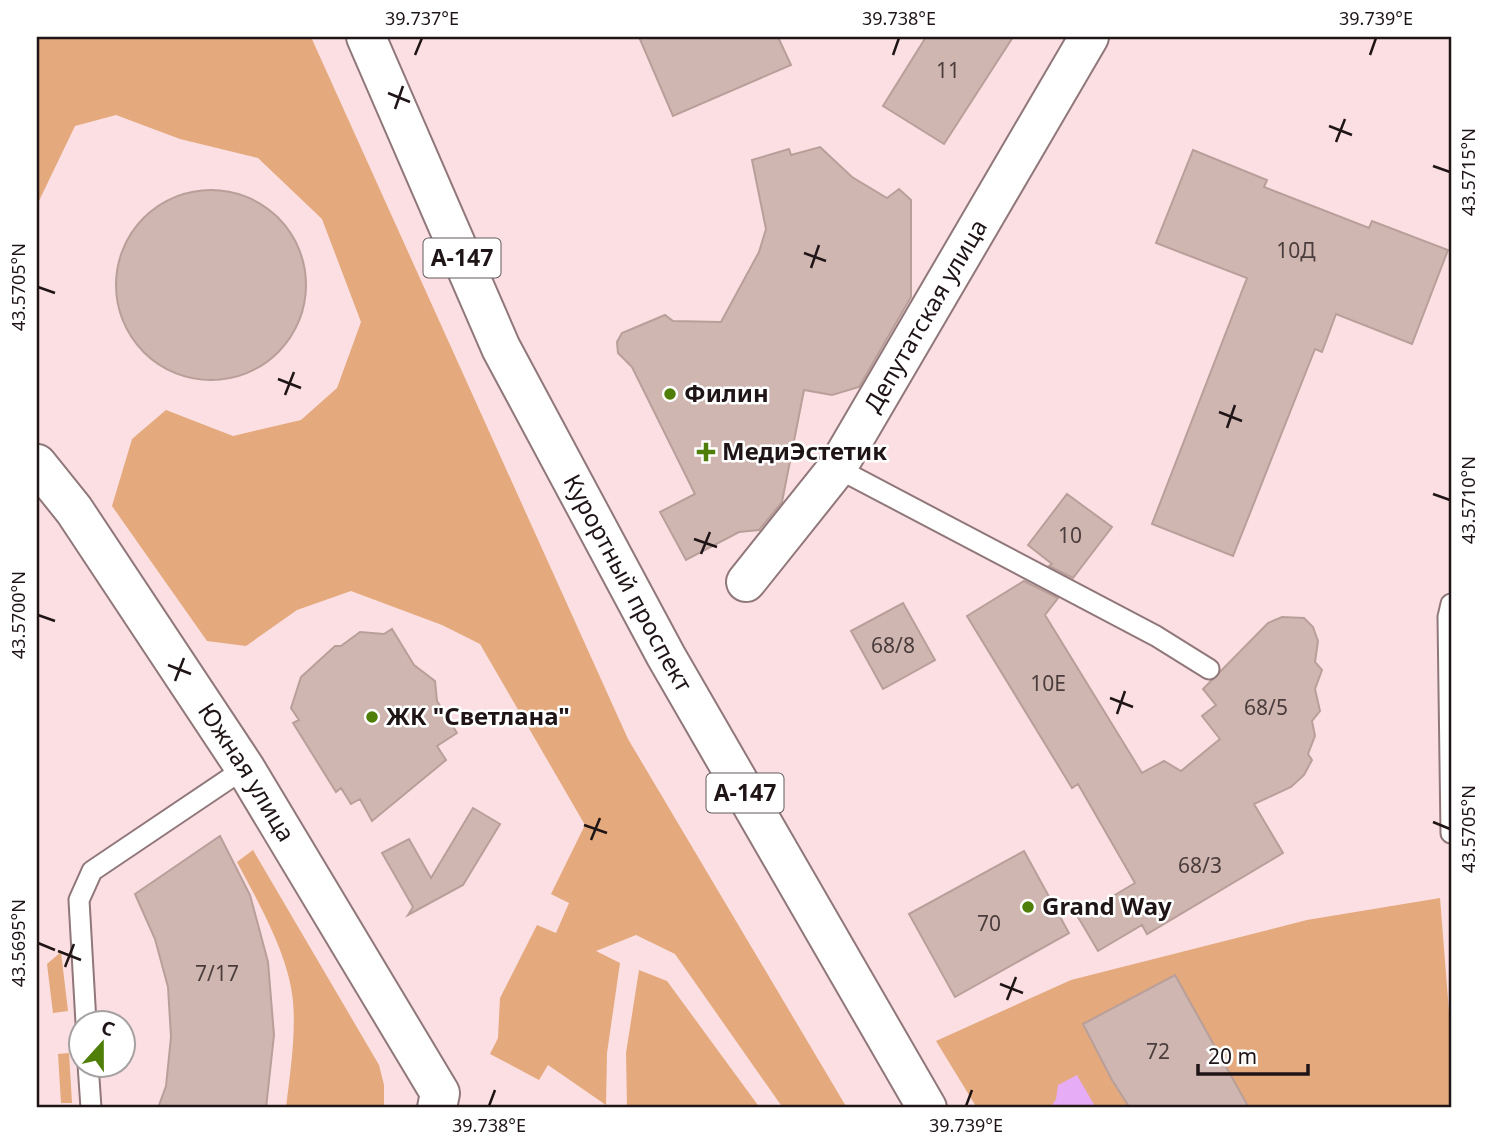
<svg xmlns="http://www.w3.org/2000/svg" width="1488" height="1145" font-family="'Noto Sans',sans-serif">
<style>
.green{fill:#e4a97c}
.water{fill:#e7acf6}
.building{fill:#d0b6b0;stroke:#b99f9a;stroke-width:2}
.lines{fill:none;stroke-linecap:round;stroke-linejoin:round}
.lane-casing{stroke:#90777a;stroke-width:23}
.street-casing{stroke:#90777a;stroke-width:42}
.primary-casing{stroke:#90777a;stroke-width:42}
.lane{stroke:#fff;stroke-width:19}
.street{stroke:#fff;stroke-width:38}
.primary{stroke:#fff;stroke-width:38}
.ticks{fill:none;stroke:#1f1517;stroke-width:2.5}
.poi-dot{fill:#4f7e09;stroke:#fff;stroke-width:2.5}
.labels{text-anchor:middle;stroke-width:5;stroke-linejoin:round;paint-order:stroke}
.number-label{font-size:21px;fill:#4b3d3d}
.shield{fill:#fff;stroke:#625b5d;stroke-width:2}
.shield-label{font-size:23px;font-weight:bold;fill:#1f1517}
.street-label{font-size:24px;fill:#1f1517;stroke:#fff}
.poi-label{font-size:24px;font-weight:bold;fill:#1f1517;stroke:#fff;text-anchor:start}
.neatline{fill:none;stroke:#1f1517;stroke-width:2.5}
.ticks-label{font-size:18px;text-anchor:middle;fill:#1f1517}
</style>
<rect width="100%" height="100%" fill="#fbdfe2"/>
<path class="green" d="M 37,37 L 311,37 L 628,739 L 847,1108 L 783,1108 L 675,954 L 636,935 L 596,951 L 620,963 L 607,1053 L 606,1105 L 548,1065 L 539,1080 L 490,1054 L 498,1038 L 500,998 L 537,925 L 556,933 L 569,903 L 551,894 L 585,825 L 480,644 L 442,625 L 351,591 L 297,610 L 246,646 L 207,641 L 112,506 L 132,439 L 166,410 L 233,436 L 301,420 L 337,388 L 361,322 L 322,219 L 258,158 L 180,139 L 116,115 L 75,126 L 37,205 Z
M 253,850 L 379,1065 L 384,1085 L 384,1108 L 286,1108 C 290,1073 296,1036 293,1001 C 289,955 258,902 237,862 Z
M 1440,898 L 1451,1037 L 1451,1108 L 977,1108 L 936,1041 L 1071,980 L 1307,920 Z
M 61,952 L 68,1011 L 53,1013 L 47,964 Z
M 639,970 L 667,981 L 760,1108 L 627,1108 L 626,1053 Z
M 69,1053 L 72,1103 L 61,1103 L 58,1054 Z"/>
<path class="water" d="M 1077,1075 L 1096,1108 L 1050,1108 L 1056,1099 L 1058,1085 Z"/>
<path class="building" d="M 639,37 L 778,37 L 791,65 L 673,116 Z
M 926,37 L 1013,37 L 944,144 L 883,106 Z
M 820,147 L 852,177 L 887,198 L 899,189 L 911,200 L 911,297 L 859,387 L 832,395 L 804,390 L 782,502 L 759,530 L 739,532 L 686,560 L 660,512 L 695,494 L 632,367 L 618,353 L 617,342 L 622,333 L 665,315 L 673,321 L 721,322 L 759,252 L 766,229 L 752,160 L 789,149 L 791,155 Z
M 1193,150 L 1267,180 L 1264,187 L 1369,228 L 1372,221 L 1448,250 L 1412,344 L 1336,314 L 1322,352 L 1315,349 L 1233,556 L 1152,524 L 1247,278 L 1156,243 Z
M116 285a95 95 0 1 1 190 0a95 95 0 1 1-190 0Z
M 1067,494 L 1112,527 L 1073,578 L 1049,566 L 1052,564 L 1028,545 Z
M 1024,581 L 1058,598 L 1045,615 L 1142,773 L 1164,761 L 1181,771 L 1220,739 L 1202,716 L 1216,705 L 1203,689 L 1268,623 L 1282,617 L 1304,618 L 1313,627 L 1318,641 L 1315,662 L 1322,670 L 1315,689 L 1320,711 L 1312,721 L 1315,736 L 1308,754 L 1312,760 L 1304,775 L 1291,787 L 1254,804 L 1283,853 L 1147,934 L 1142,925 L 1098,951 L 1078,917 L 1135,883 L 1078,784 L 1072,788 L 967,616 Z
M 903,603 L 935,660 L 883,689 L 851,631 Z
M 392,629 L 414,665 L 435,681 L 437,701 L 457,733 L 437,746 L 446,760 L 372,821 L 360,799 L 351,804 L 341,788 L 336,792 L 293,723 L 299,720 L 291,708 L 301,677 L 335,646 L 341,646 L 360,632 L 384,634 Z
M 473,808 L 500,824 L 463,885 L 408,915 L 413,907 L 382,853 L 409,839 L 431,878 Z
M 220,836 L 250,895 L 268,962 L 274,1035 L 266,1108 L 158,1108 L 166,1086 L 171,1037 L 168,987 L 155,939 L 135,894 Z
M 1024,851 L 1069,933 L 955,997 L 909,914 Z
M 1175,975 L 1249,1108 L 1130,1108 L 1112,1080 L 1083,1024 Z"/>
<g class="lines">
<g class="lane-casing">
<path id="lane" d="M 837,468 L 1156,636 L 1209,669
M 1451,604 L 1448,617 L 1451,833
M 86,1023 L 79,900 L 92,871 L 245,768
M 88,1064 L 91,1108"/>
</g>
<g class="street-casing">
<g id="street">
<path id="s1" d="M 37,464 L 74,510 L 245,768 L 440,1093 L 437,1108"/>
<path id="s2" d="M 746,582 L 837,468 L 1089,37"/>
</g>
</g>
<g class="primary-casing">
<g id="primary">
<path id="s3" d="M 366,37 L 501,348 L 666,656 L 927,1108"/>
</g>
</g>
<use href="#lane" class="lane"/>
<use href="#street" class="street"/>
<use href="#primary" class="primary"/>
</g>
<path class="ticks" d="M 415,55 L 422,38M 893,55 L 899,38M 1370,55 L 1376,38M 388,93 L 410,102M 395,109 L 403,86M 1329,126 L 1352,135M 1336,142 L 1345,119M 1433,166 L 1450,172M 804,253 L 826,261M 811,268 L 819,245M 38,287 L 55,293M 278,379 L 301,388M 285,395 L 294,372M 1219,412 L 1242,421M 1227,428 L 1235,405M 1433,494 L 1450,500M 694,539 L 717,547M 701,554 L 710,532M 38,615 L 55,621M 168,665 L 191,674M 175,681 L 184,658M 1110,698 L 1133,707M 1117,714 L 1125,691M 1433,822 L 1450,829M 584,825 L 607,833M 591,840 L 600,818M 38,943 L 55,950M 58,951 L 81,960M 65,967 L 74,944M 1000,984 L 1023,993M 1007,1000 L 1016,977M 489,1106 L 495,1090M 966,1106 L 972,1090"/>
<g class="poi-dot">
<circle cx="670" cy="394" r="7"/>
<path d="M702.5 441.5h7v7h7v7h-7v7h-7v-7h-7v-7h7z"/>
<circle cx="372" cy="717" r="7"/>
<circle cx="1028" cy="907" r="7"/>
</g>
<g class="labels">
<g class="number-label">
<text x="948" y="78">11</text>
<text x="1296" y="258">10Д</text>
<text x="1070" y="543">10</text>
<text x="893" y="653">68/8</text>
<text x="1048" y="691">10Е</text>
<text x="1266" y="715">68/5</text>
<text x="1200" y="873">68/3</text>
<text x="989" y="931">70</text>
<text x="217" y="981">7/17</text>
<text x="1158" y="1059">72</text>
</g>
<g class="shield">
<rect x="423.5" y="238.5" width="77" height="39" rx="5"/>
<rect x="706.5" y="773.5" width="77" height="39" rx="5"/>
</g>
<g class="shield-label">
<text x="462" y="266">А-147</text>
<text x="745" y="801">А-147</text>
</g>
<g class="street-label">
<text dy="8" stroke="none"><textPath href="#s2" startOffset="322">Депутатская улица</textPath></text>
<text dy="8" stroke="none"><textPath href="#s3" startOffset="606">Курортный проспект</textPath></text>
<text dy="8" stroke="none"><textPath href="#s1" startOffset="373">Южная улица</textPath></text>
</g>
<g class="poi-label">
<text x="684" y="402">Филин</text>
<text x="722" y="460">МедиЭстетик</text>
<text x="386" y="725">ЖК "Светлана"</text>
<text x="1042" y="915">Grand Way</text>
</g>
</g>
<rect width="1488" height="1145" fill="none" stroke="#ffffff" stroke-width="77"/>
<g transform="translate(102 1044) rotate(21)"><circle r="33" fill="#ffffff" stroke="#a5a1a2" stroke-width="2"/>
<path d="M0-5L12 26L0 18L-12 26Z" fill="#4f7e09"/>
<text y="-10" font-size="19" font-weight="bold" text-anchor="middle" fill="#1f1517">С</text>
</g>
<path d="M1198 1064v10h110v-10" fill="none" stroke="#1f1517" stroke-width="3.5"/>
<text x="1208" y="1064" font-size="21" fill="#1f1517" stroke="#ffffff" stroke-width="5" paint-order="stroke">20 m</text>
<rect x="38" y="38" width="1412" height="1068" class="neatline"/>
<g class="ticks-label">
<text x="422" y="25">39.737°E</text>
<text x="899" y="25">39.738°E</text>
<text x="1376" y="25">39.739°E</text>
<text transform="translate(1469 172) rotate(-90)" y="6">43.5715°N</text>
<text transform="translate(19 287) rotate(-90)" y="6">43.5705°N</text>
<text transform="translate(1469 500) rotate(-90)" y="6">43.5710°N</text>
<text transform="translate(19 615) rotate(-90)" y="6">43.5700°N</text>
<text transform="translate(1469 829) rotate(-90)" y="6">43.5705°N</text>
<text transform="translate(19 943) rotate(-90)" y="6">43.5695°N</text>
<text x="489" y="1132">39.738°E</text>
<text x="966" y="1132">39.739°E</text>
</g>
</svg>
